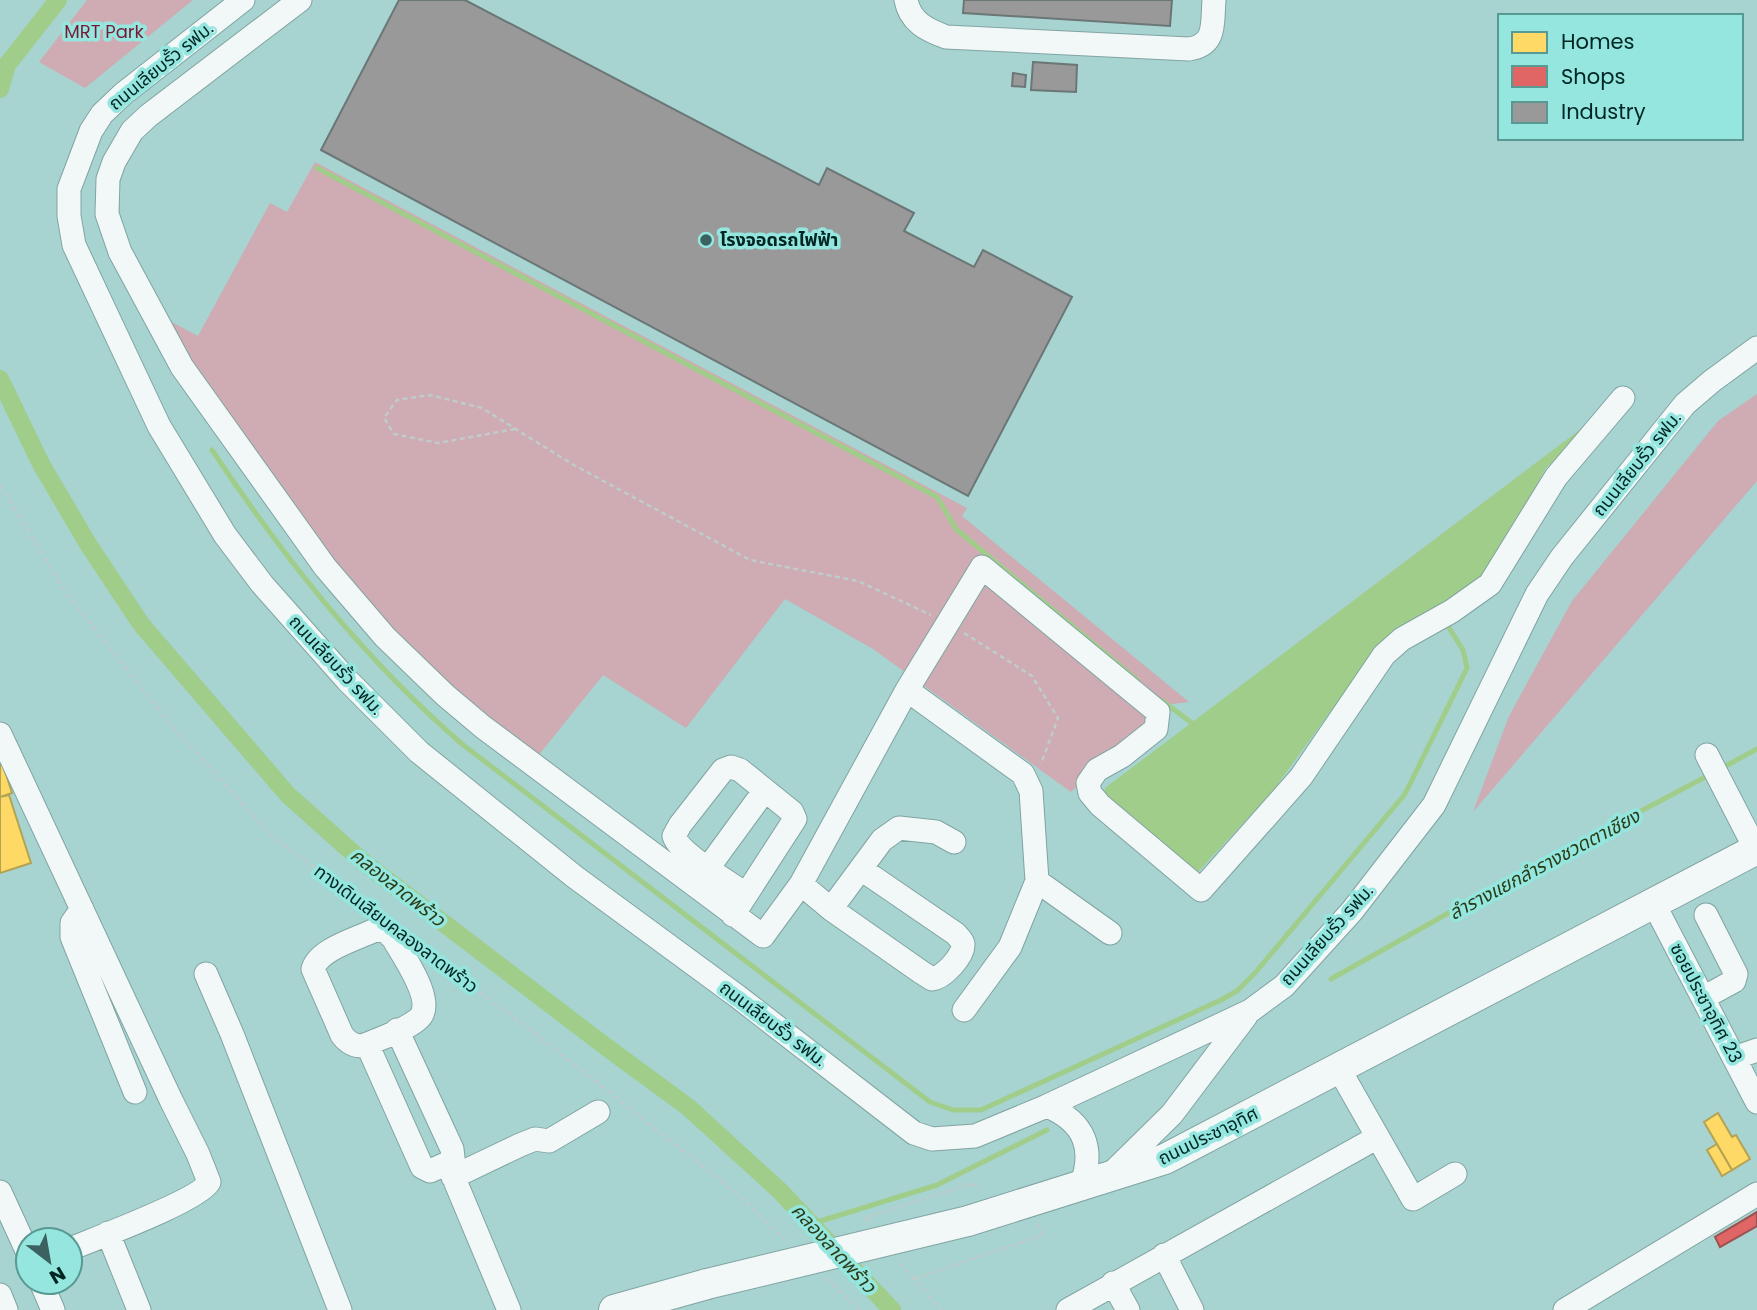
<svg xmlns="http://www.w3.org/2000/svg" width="1757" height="1310" font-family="Poppins,'Noto Sans Thai',sans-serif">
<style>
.green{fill:#cfabb3}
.water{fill:#a1cd8a}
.homes{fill:#ffd966;stroke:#b3a352;stroke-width:2}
.shops{fill:#e06666;stroke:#9d5252;stroke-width:2}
.industry{fill:#999;stroke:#6b7676;stroke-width:2}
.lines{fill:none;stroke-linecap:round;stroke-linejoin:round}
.stream{stroke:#a1cd8a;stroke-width:5}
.canal{stroke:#a1cd8a;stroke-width:18}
.minor-casing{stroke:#80a4a2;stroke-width:25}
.major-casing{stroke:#80a4a2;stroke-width:32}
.path{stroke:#bfcccb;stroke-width:2.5;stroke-dasharray:5 3.5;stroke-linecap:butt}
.minor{stroke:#f2f8f8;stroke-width:23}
.major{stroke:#f2f8f8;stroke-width:30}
.major-bridge-casing{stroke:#80a4a2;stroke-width:32;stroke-linecap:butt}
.major-bridge{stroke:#f2f8f8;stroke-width:30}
.poi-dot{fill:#3b6260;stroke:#94e6df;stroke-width:2.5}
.labels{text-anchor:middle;stroke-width:7;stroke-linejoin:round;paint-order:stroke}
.park-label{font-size:18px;fill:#781834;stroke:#94e6df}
.street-label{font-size:18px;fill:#012523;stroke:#94e6df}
.poi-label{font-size:18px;font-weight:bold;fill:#012523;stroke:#94e6df;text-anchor:start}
.water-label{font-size:19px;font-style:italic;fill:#2b3d16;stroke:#94e6df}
</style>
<rect width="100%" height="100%" fill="#a7d3d0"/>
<path class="green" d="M 87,0 L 193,0 L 85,88 L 39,62 Z
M 315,162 L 967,508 L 962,516 L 1189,702 L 1164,705 L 1071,792 L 873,649 L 785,599 L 686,728 L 603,675 L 534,761 L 387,636 L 177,343 L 166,319 L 198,336 L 270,203 L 287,212 Z
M 1757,394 L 1757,481 L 1473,812 L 1509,716 L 1572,601 L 1718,421 Z"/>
<path class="water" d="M 1606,410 L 1546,468 L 1486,575 L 1472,589 L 1381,642 L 1272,792 L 1197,873 L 1105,793 L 1105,788 Z"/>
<path class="homes" d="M 0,755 L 12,793 L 0,797 Z
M 9,795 L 31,863 L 0,873 L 0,797 Z
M 1718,1113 L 1732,1137 L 1736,1135 L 1750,1159 L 1732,1170 L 1704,1122 Z
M 1717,1144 L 1732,1170 L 1722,1176 L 1707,1150 Z"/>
<path class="shops" d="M 1757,1212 L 1757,1226 L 1720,1247 L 1715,1237 Z"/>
<path class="industry" d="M 399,0 L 465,0 L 819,185 L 827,168 L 914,213 L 904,231 L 974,267 L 983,250 L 1072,297 L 968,496 L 321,150 Z
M 964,0 L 1172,0 L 1170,26 L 963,13 Z
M 1033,62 L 1077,65 L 1076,92 L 1031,90 Z
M 1013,73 L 1026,75 L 1025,87 L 1012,86 Z"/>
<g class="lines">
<path class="stream" d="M 317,168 L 937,497 L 956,529 L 1137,680
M 212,450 C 284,558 364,659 462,744 L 930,1102 L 953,1110 L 981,1110 L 1221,1000 L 1237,991 L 1255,973 L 1405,794 L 1467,668 L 1463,650 L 1446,623
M 1161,700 L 1192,723
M 1720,769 L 1757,749
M 1331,979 L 1461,906 L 1711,774
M 811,1224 L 937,1185 L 1047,1130"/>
<path class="canal" d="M 0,89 L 7,65 L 58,0
M 0,379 L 41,464 L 88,544 L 141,624 L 288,795 L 362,861 L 609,1049 L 688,1107 L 780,1191 L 892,1310"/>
<g class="minor-casing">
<path id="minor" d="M 243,0 L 123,94 L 102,114 L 91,131 L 69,189 L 69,216 L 74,245 L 159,426 L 225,535 L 262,584 L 347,680 L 419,752 L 575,877 L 737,996 L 914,1133 L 932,1139 L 975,1136 L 1047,1106 L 1250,1011 L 1284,986 L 1352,911 L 1434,805 L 1537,594 L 1562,557 L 1685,404 L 1712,381 L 1757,348
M 300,0 L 148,116 L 132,131 L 114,162 L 108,179 L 107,214 L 120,252 L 182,367 L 325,567 L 385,637 L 445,695 L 483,727 L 763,936 L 801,884 L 907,690 L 982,567 L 1158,712 L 1156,729 L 1122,756 L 1097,770 L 1088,783 L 1090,793 L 1100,805 L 1201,890 L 1301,777 L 1384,655 L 1402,639 L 1452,611 L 1490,584 L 1556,477 L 1623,398
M 906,0 C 910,22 927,30 946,37 L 1189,49 C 1217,45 1212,23 1214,0
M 907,690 L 1023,774 L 1031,791 L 1037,881 L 1010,947 L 964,1010
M 0,734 L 171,1100 L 198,1154 L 209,1182 C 200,1200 94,1239 70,1249
M 1707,755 L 1756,850
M 708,868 L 765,790
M 1037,881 L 1110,933
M 801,884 L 831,909 L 921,972 L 932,979 C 943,978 964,956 963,944 C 963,941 958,937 956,934 L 861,869
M 1654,904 L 1757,1102
M 82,909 L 72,923 L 72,937 L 135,1092
M 831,909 L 882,840 L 899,828 L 936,832 L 954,842
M 733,915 L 795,819 L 792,812 L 740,770 L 731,767 L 723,770 L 680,825 L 674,836 C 680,855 728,881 745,894
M 375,930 L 385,931 L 393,938 C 402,955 439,1004 417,1020 C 402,1032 380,1038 363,1046 C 354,1046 348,1043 342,1035 L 313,969 C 319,949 357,939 375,930 Z
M 206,974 L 232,1034 L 340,1310
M 1703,998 L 1734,981 L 1736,974 L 1706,915
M 367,1044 L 422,1167 L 430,1171 L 448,1163 L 453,1158 L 452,1149 L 397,1030
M 1734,1058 L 1757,1050
M 1339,1069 L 1413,1199 L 1455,1174
M 1047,1106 C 1085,1122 1095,1149 1081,1186
M 448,1164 L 509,1310
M 1110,1175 L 1172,1114 L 1246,1016
M 453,1177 L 520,1145 L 535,1139 L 549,1141 L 598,1112
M 0,1192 L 28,1253
M 108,1233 L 139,1310
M 1164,1255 L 1192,1310
M 41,1282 L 53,1310
M 1113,1283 L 1128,1310
M 0,1295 L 6,1310
M 1068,1310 L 1378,1137
M 1565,1310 L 1757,1194"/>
</g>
<g class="major-casing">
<path id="major" d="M 968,1221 L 1165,1159 L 1757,849
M 614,1310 L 707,1284"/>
</g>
<path class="path" d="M 515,429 L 438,443 L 394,434 L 384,418 L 397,400 L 430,395 L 482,408 L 572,464 L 750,560 L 858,581 L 931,615
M 0,485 L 65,591 L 172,726 L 272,836 L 372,911
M 964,633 L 1032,676 L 1058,718 L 1041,764
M 425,951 L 524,1025 L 739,1195 L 785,1240
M 868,1221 L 865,1218 L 973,1183 L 981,1191
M 900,1263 L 941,1310
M 826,1278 L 860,1310
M 914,1279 L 1043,1235 L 1037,1223"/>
<use href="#minor" class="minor"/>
<use href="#major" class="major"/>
<g class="major-bridge-casing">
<path id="major-bridge" d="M 707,1284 L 968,1221"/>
</g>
<use href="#major-bridge" class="major-bridge"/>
</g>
<circle class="poi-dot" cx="706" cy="240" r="7"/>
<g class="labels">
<g class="park-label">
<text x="104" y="38">MRT Park</text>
</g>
<g class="street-label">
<text transform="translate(161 66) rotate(-39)" y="6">ถนนเลียบรั้ว รฟม.</text>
<text transform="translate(1637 464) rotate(-51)" y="6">ถนนเลียบรั้ว รฟม.</text>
<text transform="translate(336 665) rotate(47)" y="6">ถนนเลียบรั้ว รฟม.</text>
<text transform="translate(396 929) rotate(37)" y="6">ทางเดินเลียบคลองลาดพร้าว</text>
<text transform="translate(1327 935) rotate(-48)" y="6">ถนนเลียบรั้ว รฟม.</text>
<text transform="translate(1706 1003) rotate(62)" y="6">ซอยประชาอุทิศ 23</text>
<text transform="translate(773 1024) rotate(37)" y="6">ถนนเลียบรั้ว รฟม.</text>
<text transform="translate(1208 1136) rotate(-26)" y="6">ถนนประชาอุทิศ</text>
</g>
<g class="poi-label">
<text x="720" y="246">โรงจอดรถไฟฟ้า</text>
</g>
<g class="water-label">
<text transform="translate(1544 864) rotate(-28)" y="7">ลำรางแยกลำรางชวดตาเชียง</text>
<text transform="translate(398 887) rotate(38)" y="7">คลองลาดพร้าว</text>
<text transform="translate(834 1248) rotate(47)" y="7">คลองลาดพร้าว</text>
</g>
</g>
<rect x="1498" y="14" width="245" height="126" fill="#94e6df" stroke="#599994" stroke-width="2"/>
<rect x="1512" y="32" width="35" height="21" fill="#ffd966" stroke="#599994" stroke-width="2"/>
<text x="1561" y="49" font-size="21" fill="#012523">Homes</text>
<rect x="1512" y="66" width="35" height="21" fill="#e06666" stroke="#599994" stroke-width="2"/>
<text x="1561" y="84" font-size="21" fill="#012523">Shops</text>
<rect x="1512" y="102" width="35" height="21" fill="#999999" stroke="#599994" stroke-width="2"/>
<text x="1561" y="119" font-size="21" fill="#012523">Industry</text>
<g transform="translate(49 1261) rotate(149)"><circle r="33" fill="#94e6df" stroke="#599994" stroke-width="2"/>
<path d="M0-5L12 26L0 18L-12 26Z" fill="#3b6260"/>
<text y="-10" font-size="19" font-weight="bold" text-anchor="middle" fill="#012523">N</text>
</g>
</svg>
